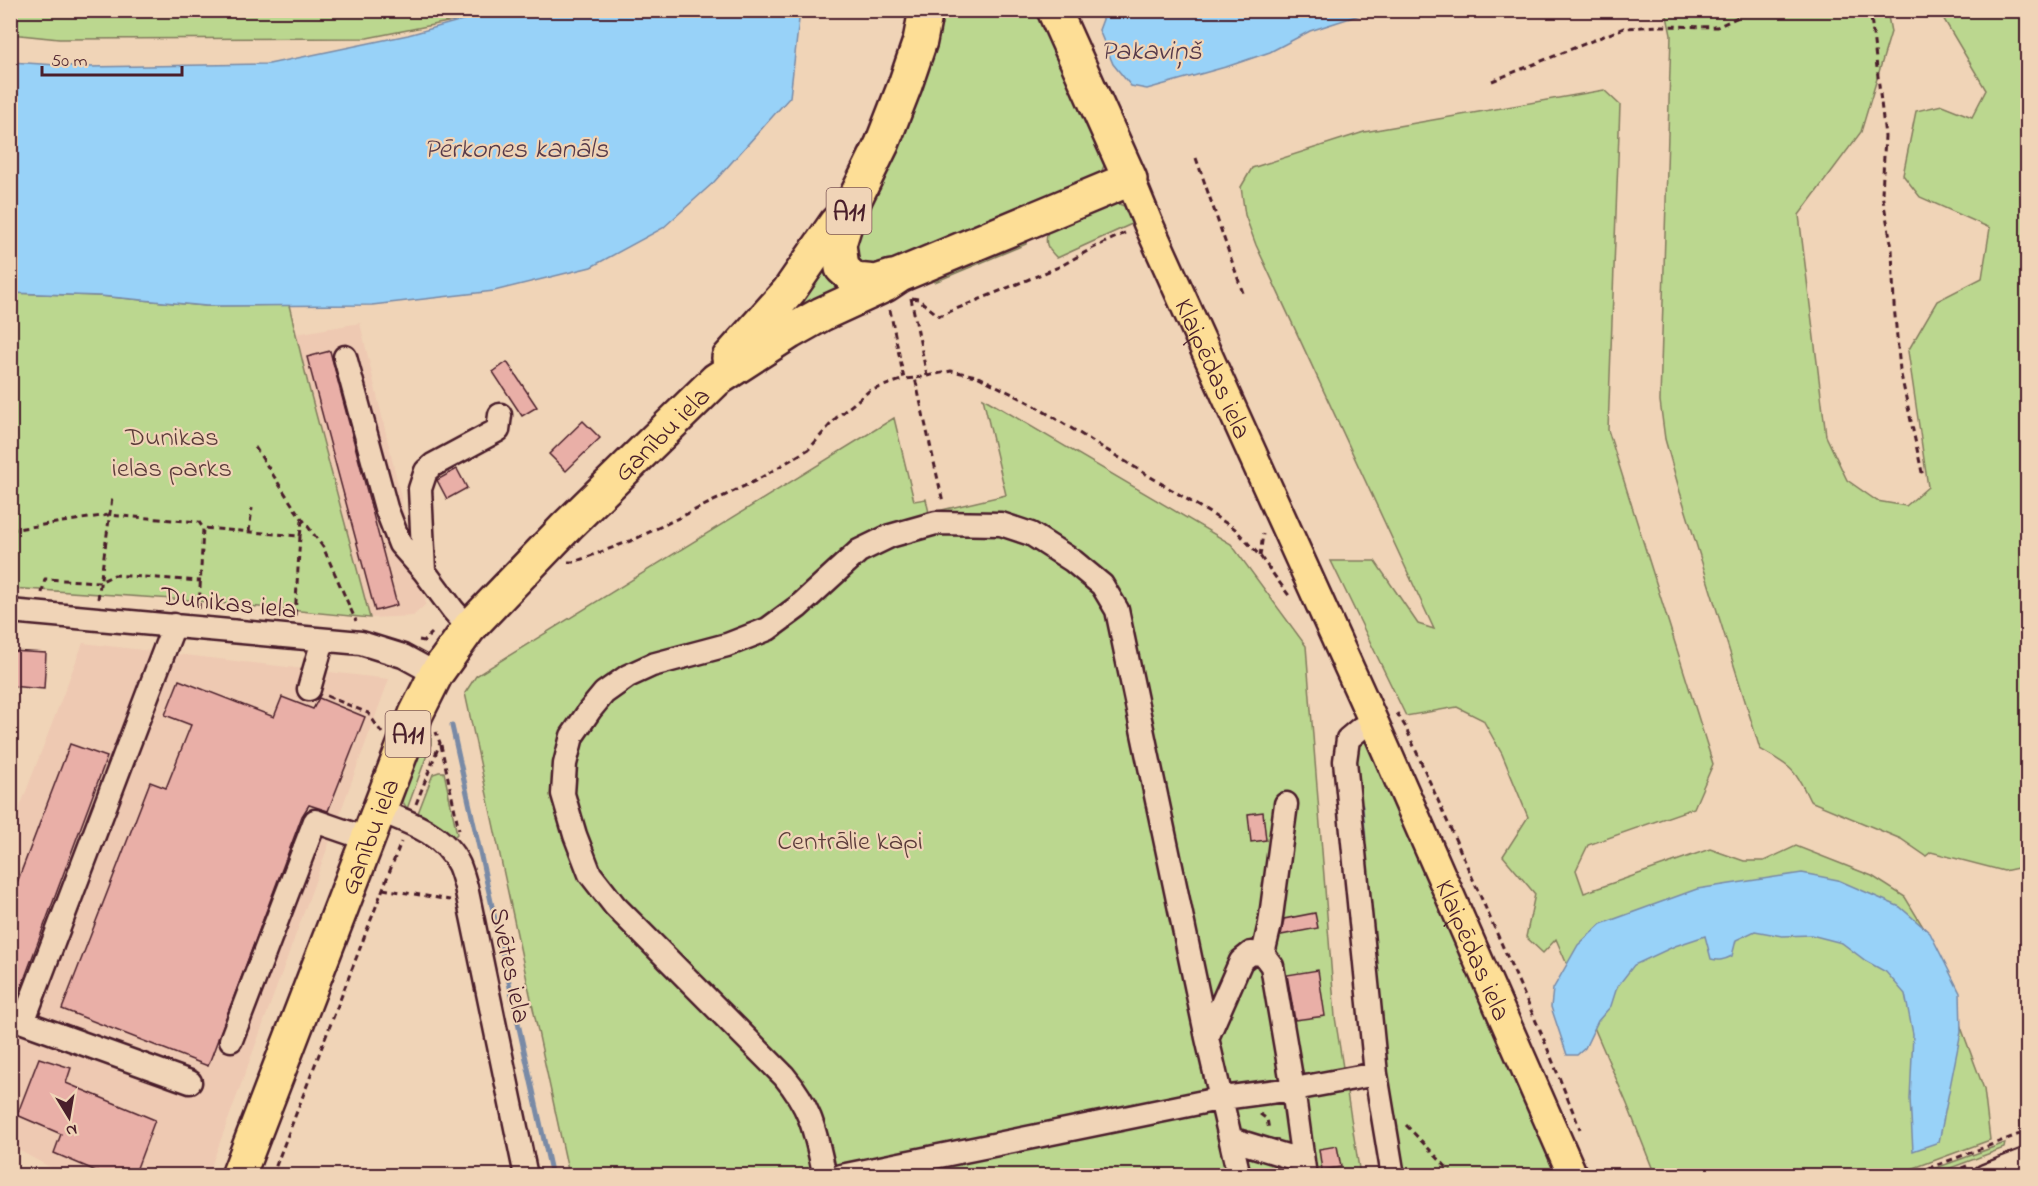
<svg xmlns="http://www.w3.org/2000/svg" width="2038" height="1186" font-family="'Indie Flower',sans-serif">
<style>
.built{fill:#eec9b2}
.green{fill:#bbd78f;stroke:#827b5d;stroke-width:1.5}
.water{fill:#98d2f8;stroke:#798aa6;stroke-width:1.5}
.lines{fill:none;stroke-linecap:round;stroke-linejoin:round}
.stream{stroke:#798aa6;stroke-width:5}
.building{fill:#e9afa7;stroke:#4a1f2b;stroke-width:1.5}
.minor-casing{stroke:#4a1f2b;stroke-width:27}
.major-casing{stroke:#4a1f2b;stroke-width:33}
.highway-casing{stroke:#4a1f2b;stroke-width:38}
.path{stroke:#4a1f2b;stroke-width:3;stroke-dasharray:6 4.5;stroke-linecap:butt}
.minor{stroke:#f0d4b7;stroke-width:22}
.major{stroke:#fdde96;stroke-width:28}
.highway{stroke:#fdde96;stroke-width:33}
.labels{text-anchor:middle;stroke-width:4.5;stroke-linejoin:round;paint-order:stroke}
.shield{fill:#f0d4b7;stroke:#7c5555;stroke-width:1.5}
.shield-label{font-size:26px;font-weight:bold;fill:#4a1f2b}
.street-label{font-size:27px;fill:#4a1f2b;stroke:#f0d4b7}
.park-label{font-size:27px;fill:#5b3b3a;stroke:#f0d4b7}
.water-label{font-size:28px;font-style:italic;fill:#563a4a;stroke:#f0d4b7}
</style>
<rect width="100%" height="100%" fill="#f0d4b7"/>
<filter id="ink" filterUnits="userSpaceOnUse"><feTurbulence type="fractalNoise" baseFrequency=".0167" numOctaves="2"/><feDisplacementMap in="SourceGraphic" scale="12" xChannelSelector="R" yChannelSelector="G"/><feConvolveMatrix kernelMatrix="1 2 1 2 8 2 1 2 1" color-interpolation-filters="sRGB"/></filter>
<g filter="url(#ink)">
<path class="built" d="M 360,323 L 426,604 L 413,616 L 370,618 L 296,334 Z
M 83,643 L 389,679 L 208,1175 L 64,1175 L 11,1146 L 10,833 Z"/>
<path class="green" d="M 10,11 L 11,10 L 483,11 L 473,17 L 367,38 L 59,39 L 11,34 Z
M 938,11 L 1042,11 L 1105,163 L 1101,173 L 887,264 C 875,265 865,267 854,260 L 853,246 Z
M 1666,11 L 1887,11 L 1891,32 L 1861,132 L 1799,215 L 1826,436 L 1847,480 L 1877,501 L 1906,506 L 1928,487 L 1908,351 L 1937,301 L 1982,278 L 1990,228 L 1920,197 L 1903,175 L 1916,111 L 1942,105 L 1972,117 L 1986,90 L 1939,11 L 2027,11 L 2027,866 L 2004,871 L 1931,852 L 1926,856 L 1901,839 L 1810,801 C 1795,768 1791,767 1760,749 L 1680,492 L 1665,439 L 1660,401 L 1671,35 Z
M 1604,90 L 1620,105 L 1608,430 L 1713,764 L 1694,808 L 1588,845 L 1576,870 L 1584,893 L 1710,849 L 1744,861 L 1764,861 L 1796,846 L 1872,876 L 1905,897 L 1925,930 L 1984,1089 L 1990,1140 L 1895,1175 L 1655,1175 L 1627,1104 L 1556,939 L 1543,953 L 1526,937 L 1535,894 L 1503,856 L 1528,817 L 1502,754 L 1483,720 L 1457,707 L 1406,716 L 1331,561 L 1375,561 L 1418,624 L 1434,629 L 1256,245 L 1245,215 L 1241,187 L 1252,168 L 1364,132 Z
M 1113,202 L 1130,208 L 1136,222 L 1057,258 C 1047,248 1044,244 1048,230 Z
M 1026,236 L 1026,244 L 935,282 L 932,280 Z
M 829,264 L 849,285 L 809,303 L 803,304 L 803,301 Z
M 11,293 L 100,296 L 206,306 L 289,305 L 308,384 L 370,618 L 188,600 L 11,588 Z
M 983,398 L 1231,544 L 1306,646 L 1335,1017 L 1360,1175 L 569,1175 L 465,693 L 476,676 L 894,418 L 914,501 L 926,499 L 929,513 L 1006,495 Z
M 425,722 L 431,736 L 431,744 L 407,809 L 401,798 Z
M 1361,742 L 1369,742 L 1375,749 L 1469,974 L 1561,1175 L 1398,1175 L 1353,746 Z
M 439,772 L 444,772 L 457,834 L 450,841 L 418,813 L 433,774 Z
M 2027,1106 L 2027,1128 L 2021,1131 L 2020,1117 Z
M 2005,1143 L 2004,1148 L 1932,1175 L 1917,1175 Z"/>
<path class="water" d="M 1113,10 L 1372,10 L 1372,11 L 1310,31 L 1270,52 L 1229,66 L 1147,89 L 1131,86 L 1113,64 L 1099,30 L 1105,14 Z
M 495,11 L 800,11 L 790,97 L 714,182 L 663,228 L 591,267 L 494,291 L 372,305 L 206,306 L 100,296 L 11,293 L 11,62 L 88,67 L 269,64 L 408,35 Z
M 1802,873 L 1838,880 L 1900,907 L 1930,933 L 1960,993 L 1961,1032 L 1939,1142 L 1913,1151 L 1910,1099 L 1913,1034 L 1905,994 L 1886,972 L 1866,961 L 1842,943 L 1811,935 L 1782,936 L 1755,931 L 1736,940 L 1732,956 C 1724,960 1719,961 1711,959 L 1705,936 L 1675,946 L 1634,965 L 1617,987 L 1611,1006 L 1598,1021 L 1585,1048 L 1577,1055 L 1567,1055 L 1551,1007 L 1553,989 L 1578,945 L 1601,924 L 1697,889 Z"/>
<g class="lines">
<path class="stream" d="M 452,726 L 552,1176
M 1361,806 L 1364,838"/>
</g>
<path class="building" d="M 330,351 L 397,605 L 375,611 L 307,357 Z
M 507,362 L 537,407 L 522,416 L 493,372 Z
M 583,421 L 600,438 L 566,471 L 549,454 Z
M 457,469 L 467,488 L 447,499 L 437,480 Z
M 10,651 L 46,653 L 44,689 L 10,686 Z
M 179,680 L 274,717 L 282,697 L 313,709 L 319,698 L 365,717 L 328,811 L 309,805 L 302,816 L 208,1066 L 62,1009 L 150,782 L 166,788 L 191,725 L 165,715 Z
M 70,744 L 107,757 L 12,1012 L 10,1012 L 10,901 Z
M 1263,812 L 1266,840 L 1251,842 L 1248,814 Z
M 1315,913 L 1318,928 L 1281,935 L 1284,919 Z
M 1318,970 L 1325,1016 L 1295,1020 L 1287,975 Z
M 39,1058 L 71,1068 L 66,1083 L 155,1120 L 134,1176 L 108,1176 L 54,1153 L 61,1134 L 17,1115 Z
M 1337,1146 L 1341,1167 L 1322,1170 L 1319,1149 Z"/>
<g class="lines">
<g class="minor-casing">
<path id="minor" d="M 345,357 L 386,508 L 400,544 L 424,571 L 453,610 L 469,628
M 424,571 L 420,489 L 426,471 L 433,465 L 498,430 L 500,415
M 10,611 L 361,643 L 403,656 L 436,674
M 174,625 L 23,1022 L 190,1082
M 309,689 L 323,640
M 1375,725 L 1361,728 L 1348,739 L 1345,761 L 1376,1074 L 1393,1176
M 378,810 C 408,822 444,833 459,865 C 462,872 464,880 466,887 L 526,1176
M 1263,954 L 1270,924 L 1286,804
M 1207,1038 L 1241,961 L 1251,953 L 1263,954 L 1272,966 L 1293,1089 L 1305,1176
M 231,1040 L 315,821 L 367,839
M 1231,1139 L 1303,1161
M 825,1176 C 815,1133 813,1111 784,1076 L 615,906 L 590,874 L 575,835 L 563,794 L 565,764 L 572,736 L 590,710 L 604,693 L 628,676 L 652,665 L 727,645 L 768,629 L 798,607 L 859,551 L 890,536 L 936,523 L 1001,524 L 1031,534 L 1073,561 L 1102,585 L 1117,610 L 1207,1038 L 1239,1176
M 841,1176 L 1223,1098 L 1300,1088 L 1376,1074
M 1985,1176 L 2028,1159"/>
</g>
<g class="major-casing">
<g id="major">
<path id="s1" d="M 1130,179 L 1148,223 L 1375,725 L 1573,1176"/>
</g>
</g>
<g class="highway-casing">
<g id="highway">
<path d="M 848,215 L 839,244 L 842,268 L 855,280 L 876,282 L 892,277"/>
<path d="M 729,358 L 789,291 L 836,223 L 849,211 L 882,144 L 905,85 L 920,41 L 926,10"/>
<path id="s2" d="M 238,1176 L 416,714 L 436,674 L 469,628 L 567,526 L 716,380 L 790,332 L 822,314 L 885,285 L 900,275 L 1130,179 L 1054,10"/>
</g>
</g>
<path class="path" d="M 1873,10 L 1871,17 L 1885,136 L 1882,194 L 1892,248 L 1894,305 L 1900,370 L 1923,477
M 1492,81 L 1624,28 L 1660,26 L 1717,27 L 1753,10
M 1196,158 L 1244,296
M 911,298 L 927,376 L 915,378 L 943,502
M 912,298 L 918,299 L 939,316 L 1061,266 L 1091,249 L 1127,232
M 890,310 L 904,379 L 915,378
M 927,376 L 951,371 L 977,376 L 1030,403 L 1234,528 L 1260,556 L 1290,597
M 255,447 L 295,509 L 323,547 L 356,621
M 10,530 L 108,515 L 199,522 L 203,528
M 249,532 L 252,508
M 300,536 L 302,521
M 1260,556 L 1263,534
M 568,562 L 574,562 L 633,540 L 757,480 L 809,449 L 836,418 L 869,391 L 904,379
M 42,593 L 45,579 L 100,582 L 114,575 L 201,581
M 98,599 L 112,498
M 199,609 L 203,528 L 300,536 L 295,617
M 419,640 L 424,641 L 432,633
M 327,696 L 368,713 L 382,733
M 1397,713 L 1405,726 L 1542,1035 L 1580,1129
M 441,745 L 459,830
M 416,804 L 440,743 L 436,732
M 383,889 L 450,900
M 1260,1114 L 1267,1119 L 1269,1130
M 1406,1125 L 1455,1176
M 272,1176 L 401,842
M 1908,1176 L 2028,1131
M 1942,1176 L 1967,1166"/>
<use href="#minor" class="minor"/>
<use href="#major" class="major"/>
<use href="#highway" class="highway"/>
</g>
</g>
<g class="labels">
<g class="shield">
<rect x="826.5" y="188" width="45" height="46" rx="4.5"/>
<rect x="385.5" y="711" width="45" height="46" rx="4.5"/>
</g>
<g class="shield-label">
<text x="849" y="220">A11</text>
<text x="408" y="743">A11</text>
</g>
<g class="street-label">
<text dy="9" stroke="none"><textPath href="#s1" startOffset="207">Klaipēdas iela</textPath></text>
<text dy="9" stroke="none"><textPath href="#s2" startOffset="870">Ganību iela</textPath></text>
<text transform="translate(229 602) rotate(6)" y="9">Dunikas iela</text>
<text dy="9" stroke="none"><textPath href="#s2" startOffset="364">Ganību iela</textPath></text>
<text dy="9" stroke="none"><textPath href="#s1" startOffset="844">Klaipēdas iela</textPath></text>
<text transform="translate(511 965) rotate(78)" y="9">Svētes iela</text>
</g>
<g class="park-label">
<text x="172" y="445">Dunikas<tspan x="172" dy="31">ielas parks</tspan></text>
<text x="850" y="849">Centrālie kapi</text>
</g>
<g class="water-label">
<text x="1151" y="59">Pakaviņš</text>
<text x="516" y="157">Pērkones kanāls</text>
</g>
</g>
<rect width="2038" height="1186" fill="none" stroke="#f0d4b7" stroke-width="36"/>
<rect x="18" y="18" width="2002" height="1150" fill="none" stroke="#4a1f2b" stroke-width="2" filter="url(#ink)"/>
<g transform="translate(69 1117) rotate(169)" stroke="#f0d4b7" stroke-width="4.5" paint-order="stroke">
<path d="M0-4.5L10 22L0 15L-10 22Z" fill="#4a1f2b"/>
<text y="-9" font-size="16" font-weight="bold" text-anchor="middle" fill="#4a1f2b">N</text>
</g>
<path d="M42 66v9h140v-9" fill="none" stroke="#4a1f2b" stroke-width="3"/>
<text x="51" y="66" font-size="18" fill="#4a1f2b" stroke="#f0d4b7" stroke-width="4.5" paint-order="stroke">50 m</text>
</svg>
